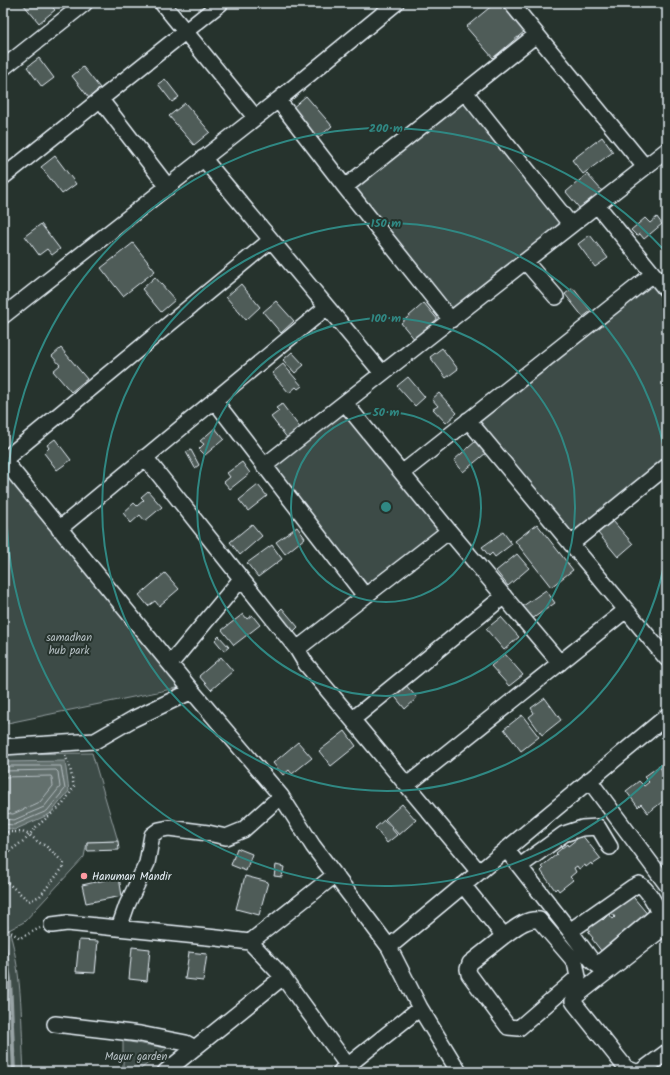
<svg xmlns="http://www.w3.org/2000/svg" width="670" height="1075" font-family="Kalam,sans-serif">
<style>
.green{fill:#3e4b47;stroke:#939ea0}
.water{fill:#636f6d;stroke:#98a3a5}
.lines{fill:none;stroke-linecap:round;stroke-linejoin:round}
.shore{stroke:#b3bdc0;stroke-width:1}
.stream{stroke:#98a3a5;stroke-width:4}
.building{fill:#505c59;stroke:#e8f1f8}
.minor-casing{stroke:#e8f1f8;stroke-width:18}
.path{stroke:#e8f1f8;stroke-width:2.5;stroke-dasharray:1 3;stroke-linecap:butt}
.minor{stroke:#26332d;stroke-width:15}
.ring{fill:none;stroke:#308883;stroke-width:2}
.poi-dot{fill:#ff9aa2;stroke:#26332d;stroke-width:1.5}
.labels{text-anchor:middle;stroke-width:4;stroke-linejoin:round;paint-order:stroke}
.park-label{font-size:11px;fill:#b5bfc3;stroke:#26332d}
.poi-label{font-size:11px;fill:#e8f1f8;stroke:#26332d;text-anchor:start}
.centre{fill:#308883;stroke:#26332d;stroke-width:2}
.ring-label{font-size:12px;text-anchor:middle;font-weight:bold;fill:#308883;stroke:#26332d;stroke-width:4;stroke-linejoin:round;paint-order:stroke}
</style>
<rect width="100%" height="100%" fill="#26332d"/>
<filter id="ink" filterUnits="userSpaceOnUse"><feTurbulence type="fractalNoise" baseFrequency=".025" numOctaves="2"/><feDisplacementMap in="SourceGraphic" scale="8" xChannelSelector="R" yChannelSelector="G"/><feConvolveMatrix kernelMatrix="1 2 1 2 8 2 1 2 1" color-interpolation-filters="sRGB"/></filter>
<g filter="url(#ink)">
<path class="green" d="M 465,98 L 566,224 L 452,313 L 351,188 Z
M 652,281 L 667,299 L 667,461 L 575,536 L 477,418 Z
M 343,410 L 442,531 L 370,588 L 273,465 Z
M 3,454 L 186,686 L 3,724 Z
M 92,753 L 118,841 L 87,842 L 84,857 L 24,922 L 9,930 C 23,976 21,1025 24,1072 L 3,1072 L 3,754 Z
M 123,1041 L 167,1048 L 137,1072 L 123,1072 Z"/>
<path class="water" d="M 65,761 L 69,791 L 50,814 L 14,830 L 3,827 L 3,762 Z"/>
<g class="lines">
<path class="shore" d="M 3,766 L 61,766 L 65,789 L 47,811 L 14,825 L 3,824
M 3,771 L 56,770 L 58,772 L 60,787 L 44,807 L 14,820 L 3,819
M 3,777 L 51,776 L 52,778 L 53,786 L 40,802 L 13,814 L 3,813"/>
<path class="stream" d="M 3,934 L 10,979 L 14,1072"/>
</g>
<path class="building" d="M 25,3 L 49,3 L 55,10 L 39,23 L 23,4 Z
M 495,3 L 501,3 L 525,31 L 493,58 L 466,27 Z
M 39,58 L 54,78 L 42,87 L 27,67 Z
M 83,67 L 100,88 L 89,98 L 72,76 Z
M 165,79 L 179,97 L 172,102 L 158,84 Z
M 306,96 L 332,126 L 317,139 L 291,109 Z
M 185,103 L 210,132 L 194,145 L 169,116 Z
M 602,137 L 613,152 L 583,174 L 572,160 Z
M 55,156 L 76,184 L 62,194 L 41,167 Z
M 587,174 L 603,192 L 581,210 L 566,192 Z
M 657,217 L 662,224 L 644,239 L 640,234 L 637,236 L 631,230 L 645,218 L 650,223 Z
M 41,224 L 60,249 L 52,255 L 47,249 L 39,255 L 25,236 Z
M 590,235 L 608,258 L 595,267 L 578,244 Z
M 133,243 L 155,271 L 123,296 L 101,268 Z
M 155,277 L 175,300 L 161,312 L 142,289 Z
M 241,284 L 260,307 L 246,320 L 226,297 Z
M 573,288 L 591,311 L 583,317 L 565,294 Z
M 276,301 L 294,321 L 281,333 L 263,312 Z
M 424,303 L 439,321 L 416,341 L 401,323 Z
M 61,348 L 87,379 L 71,392 L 53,371 L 60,365 L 52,356 Z
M 442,348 L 458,369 L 446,378 L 430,357 Z
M 292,352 L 304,365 L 295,373 L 283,360 Z
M 283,364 L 302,386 L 298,389 L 296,387 L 289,393 L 272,373 Z
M 408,377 L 425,397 L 415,406 L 397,386 Z
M 439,393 L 457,413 L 446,423 L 433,409 L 438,406 L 432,399 Z
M 282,404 L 301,429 L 288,439 L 271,417 L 279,411 L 276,408 Z
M 215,428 L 224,439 L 205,455 L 199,449 L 204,444 L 200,441 Z
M 55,439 L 71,460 L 57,470 L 44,453 L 49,448 L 47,445 Z
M 476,441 L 486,453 L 463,472 L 454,460 Z
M 191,450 L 199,465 L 195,468 L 186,452 Z
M 242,462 L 250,473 L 230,489 L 224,482 L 230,477 L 227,473 Z
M 258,485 L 267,496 L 248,511 L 239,500 Z
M 148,491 L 162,507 L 145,521 L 140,515 L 131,523 L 123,513 L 134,503 L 137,506 L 144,500 L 141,497 Z
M 613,521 L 633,544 L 618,557 L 598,533 Z
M 252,524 L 262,536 L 240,555 L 230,542 Z
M 537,524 L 573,570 L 551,587 L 515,541 Z
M 297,527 L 305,538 L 285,554 L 276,542 Z
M 503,532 L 512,544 L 495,557 L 492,553 L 489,556 L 482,547 Z
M 272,545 L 282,559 L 258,577 L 247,563 Z
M 517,554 L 529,568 L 508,586 L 496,571 Z
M 165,573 L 179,589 L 159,606 L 155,601 L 148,606 L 139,595 Z
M 546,590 L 555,603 L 532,619 L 523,606 Z
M 282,608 L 298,627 L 292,633 L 276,614 Z
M 243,614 L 247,619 L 252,615 L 260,625 L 234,645 L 222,630 Z
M 501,617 L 519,637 L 504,650 L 486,629 Z
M 219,636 L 229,647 L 224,651 L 215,640 Z
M 505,654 L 523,675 L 509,686 L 491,666 Z
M 221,657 L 233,671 L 211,690 L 199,676 Z
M 404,683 L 417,698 L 405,709 L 392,693 Z
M 545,698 L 561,720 L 542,735 L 529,717 L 534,713 L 531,708 Z
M 522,715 L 539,737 L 521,751 L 504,729 Z
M 345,731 L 356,746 L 331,766 L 319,751 Z
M 298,742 L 312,758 L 292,774 L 289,770 L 283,775 L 273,763 Z
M 659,766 L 667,777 L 667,781 L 666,782 L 667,784 L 667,798 L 648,813 L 641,804 L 638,807 L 626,791 L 639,781 L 644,786 L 649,782 L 644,777 Z
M 402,804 L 416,820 L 399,835 L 385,819 Z
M 384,820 L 397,835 L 387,843 L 375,828 Z
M 667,828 L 667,841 L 661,833 Z
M 582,835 L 601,859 L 592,865 L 591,863 L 586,867 L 585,865 L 579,869 L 577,866 L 574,868 L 576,872 L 570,877 L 573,880 L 559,891 L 557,888 L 555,890 L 541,871 L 543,869 L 541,867 L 557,854 L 556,853 L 567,844 L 568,846 Z
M 118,841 L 119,850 L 87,851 L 87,842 Z
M 237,848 L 252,854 L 246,871 L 231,865 Z
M 276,865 L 284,867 L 282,877 L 274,876 Z
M 245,876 L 268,882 L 259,915 L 236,909 Z
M 119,877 L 122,896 L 86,903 L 82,885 Z
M 629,892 L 649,916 L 602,952 L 592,939 L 593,938 L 588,932 L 590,931 L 587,927 L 601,918 L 603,920 L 609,914 L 613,919 L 615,917 L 611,912 L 617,908 L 615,906 Z
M 79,940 L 98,941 L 95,973 L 76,972 Z
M 132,947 L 150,949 L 147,981 L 129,979 Z
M 189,952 L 207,954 L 203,981 L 185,979 Z"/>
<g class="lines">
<g class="minor-casing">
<path id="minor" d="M 162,3 L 255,117
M 511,3 L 645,167
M 3,68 L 85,3
M 465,92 L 571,225
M 101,100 L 168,187
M 278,100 L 345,187 L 451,320
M 203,158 L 382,373
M 3,177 L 221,3
M 345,187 L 536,35
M 597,205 L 667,291
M 525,261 L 556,297
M 3,316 L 278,100 L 396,3
M 214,400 L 365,596
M 345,403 L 449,531 L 560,663
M 468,420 L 667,659
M 145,457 L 297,649 L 306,664 L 479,872
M 3,459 L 192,691 L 281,796 L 313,846 L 389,947 L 420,1008 L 459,1072
M 4,460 L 271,240
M 264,466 L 667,150
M 402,473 L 653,274
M 59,529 L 327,307
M 571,544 L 667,466
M 297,649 L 449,531
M 171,663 L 241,579
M 353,719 L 504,596
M 3,747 L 95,741 L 133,719 L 192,691
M 589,780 L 667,885
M 407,785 L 626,610
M 506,849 L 570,931 L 593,962 L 597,965 L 657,915 C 659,906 646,888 639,884 L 633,887 L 570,931
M 520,866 L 564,834 L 582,828 L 598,827 L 610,847
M 463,885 L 504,936 C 514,929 526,918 539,920 L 575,962 L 578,977 L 519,1028 L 508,1027 L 469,974 L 468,969 L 470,963 L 504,936
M 52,925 L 67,923 L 217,938 L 250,942 L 283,977 L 348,1066
M 119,928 L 127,905 L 147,863 L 152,835 L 159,830 L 169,828 L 208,833 L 226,837 L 243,830 L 281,796
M 250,942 L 335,875
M 389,947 L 667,716
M 55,1024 L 140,1034 L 186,1043 L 195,1048
M 341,1071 L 420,1008
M 165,1072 L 283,977
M 636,1072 L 626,1068 L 575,1004 L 573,1001 L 575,997 L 667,925
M 640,1072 L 667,1052"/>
</g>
<path class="path" d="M 3,832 L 22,832 L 30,835 L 38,842 L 46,846 L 64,863 L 62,869 L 40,896 L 29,901 L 3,879
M 3,856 L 26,839 L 36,827 L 63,804 L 74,787 L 70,768 L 65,755
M 3,919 L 9,931 L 20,938 L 40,928
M 3,1013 L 8,1072"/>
<use href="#minor" class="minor"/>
</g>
</g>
<g class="ring">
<circle cx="386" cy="507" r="95"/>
<circle cx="386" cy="507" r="189"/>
<path d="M667 549A284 284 0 1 1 667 465"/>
<path d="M665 763A379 379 0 1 1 665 251"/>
</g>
<circle class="poi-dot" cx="84" cy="876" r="4"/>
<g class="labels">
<g class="park-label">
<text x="69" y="641">samadhan<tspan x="69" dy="13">hub park</tspan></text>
<text x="136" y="1060">Mayur garden</text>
</g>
<g class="poi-label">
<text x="92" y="880">Hanuman Mandir</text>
</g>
</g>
<circle cx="386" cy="507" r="6" class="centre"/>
<g class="ring-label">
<text x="386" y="132">200 m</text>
<text x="386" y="227">150 m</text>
<text x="386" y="322">100 m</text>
<text x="386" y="416">50 m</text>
</g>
<rect width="670" height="1075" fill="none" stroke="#26332d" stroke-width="16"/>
<rect x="8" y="8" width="654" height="1059" fill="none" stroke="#e8f1f8" stroke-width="1.5" filter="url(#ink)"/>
</svg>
